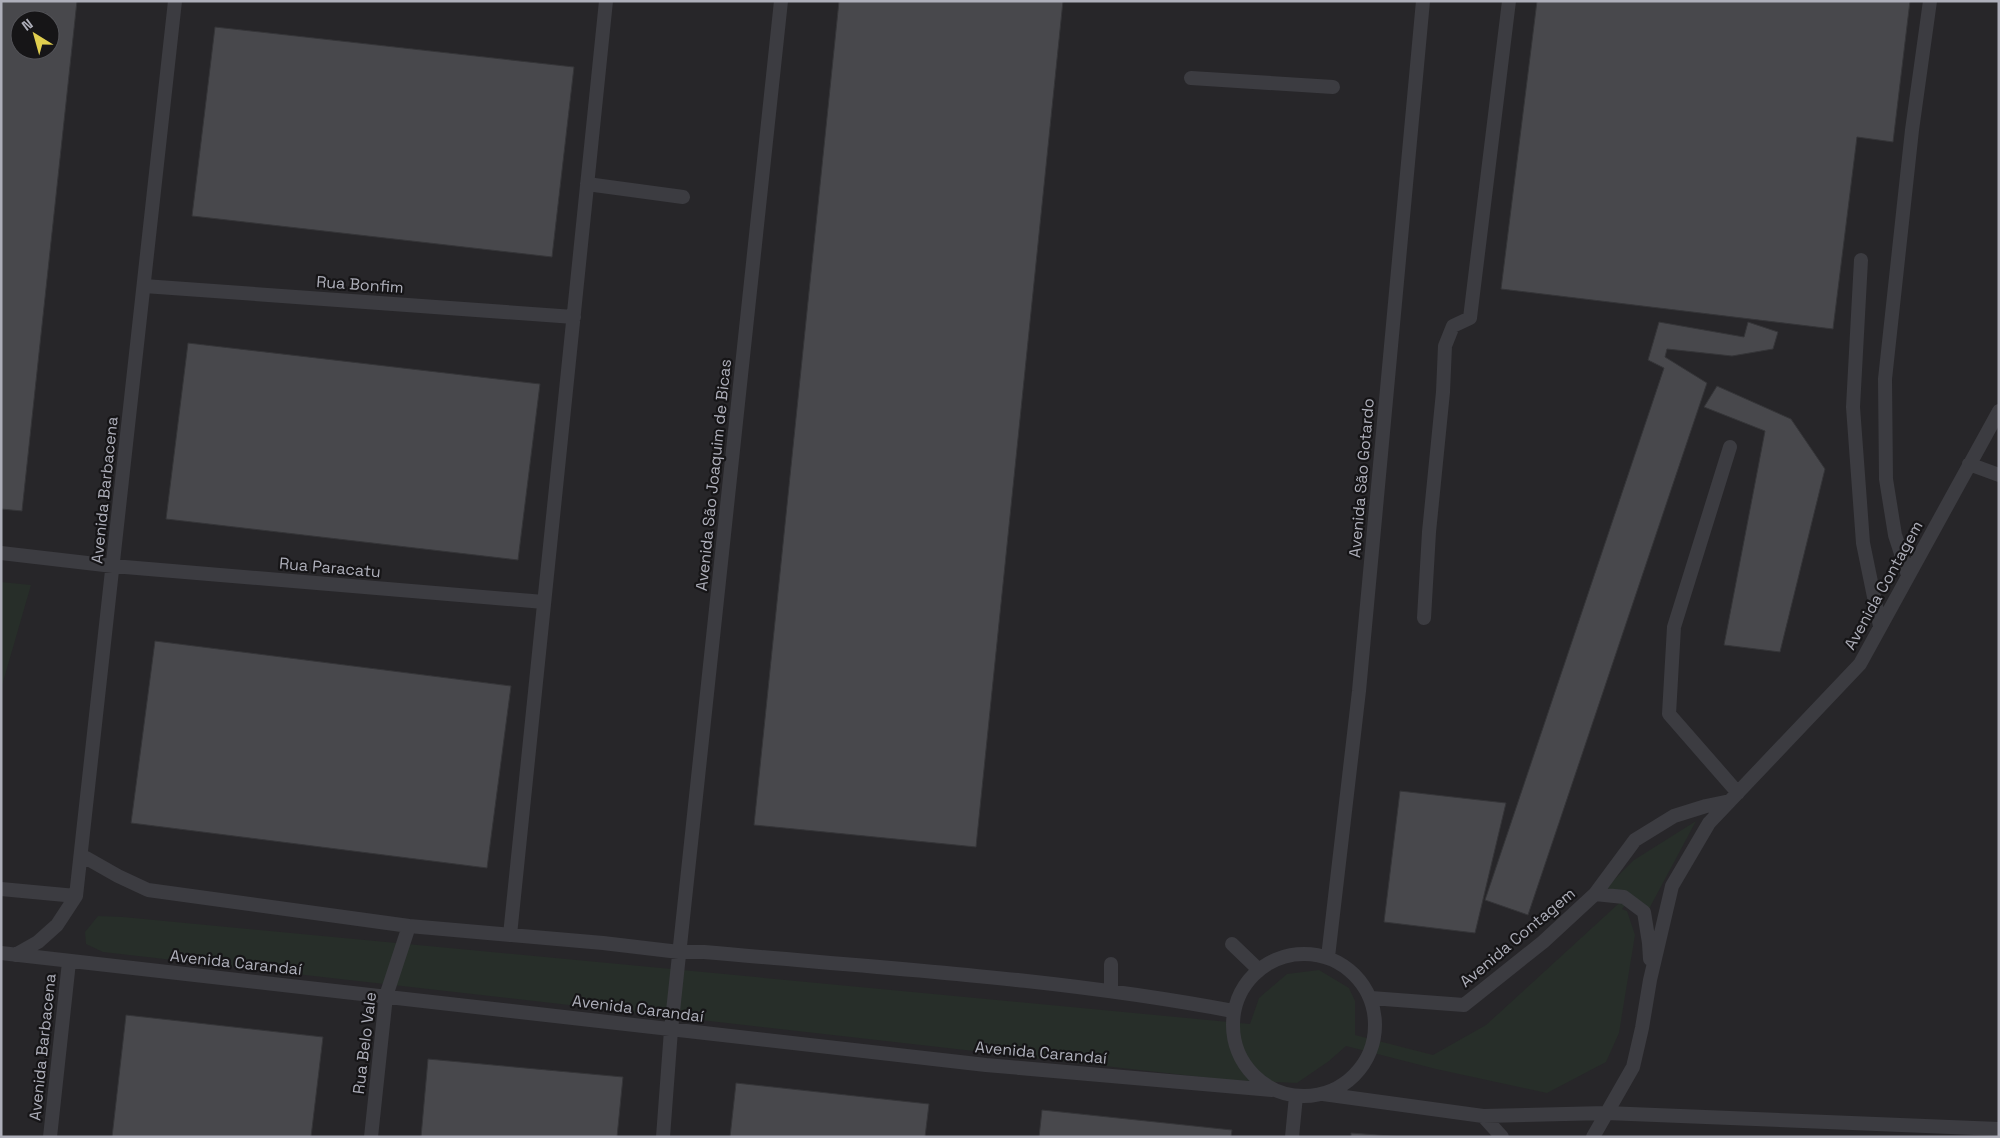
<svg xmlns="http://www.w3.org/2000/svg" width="2000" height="1138" font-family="'Space Grotesk',sans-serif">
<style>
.built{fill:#272629;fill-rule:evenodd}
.green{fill:#272e29}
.building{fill:#48484c;stroke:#353538;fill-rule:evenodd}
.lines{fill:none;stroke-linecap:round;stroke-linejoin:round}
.lane{stroke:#3c3c41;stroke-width:14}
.labels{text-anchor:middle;stroke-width:4.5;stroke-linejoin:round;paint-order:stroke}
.street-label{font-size:16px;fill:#aeafba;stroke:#161517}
</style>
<rect width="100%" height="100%" fill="#1b1a1c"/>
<path class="built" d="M 1,1 L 1999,1 L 1999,1137 L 1,1137 ZM 20,20 L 50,20 L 50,50 L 20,50 Z"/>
<path class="green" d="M 1,582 L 31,585 L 1,689 Z
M 1696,821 L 1649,909 L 1633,896 L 1622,909 L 1627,911 L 1635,935 L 1619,1033 L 1606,1062 L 1547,1093 L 1436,1069 L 1346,1046 L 1329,1061 L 1297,1083 L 1228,1080 L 103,952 L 86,944 L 85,932 L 98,916 L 123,917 L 1250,1024 L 1259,998 L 1287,974 L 1319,970 L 1349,988 L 1355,1001 L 1355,1035 L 1433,1055 L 1486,1025 L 1628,895 L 1606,888 L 1634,860 Z"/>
<path class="building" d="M 1,1 L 77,1 L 22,511 L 1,509 ZM 20,20 L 50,20 L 50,50 L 20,50 Z
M 839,1 L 1063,1 L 976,847 L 754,825 Z
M 1537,1 L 1910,1 L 1893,142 L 1857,137 L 1833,329 L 1501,289 Z
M 215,27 L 574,67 L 552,257 L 192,216 Z
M 1659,322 L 1744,337 L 1748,322 L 1778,332 L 1773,349 L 1732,356 L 1667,349 L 1665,357 L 1707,383 L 1528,915 L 1485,900 L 1664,368 L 1648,360 Z
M 188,343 L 540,384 L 518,560 L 166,519 Z
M 1717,386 L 1791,419 L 1825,469 L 1780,652 L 1724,645 L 1765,431 L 1704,407 Z
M 155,641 L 511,686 L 487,868 L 131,823 Z
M 1400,791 L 1506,803 L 1475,933 L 1384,922 Z
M 126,1015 L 323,1037 L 311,1137 L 112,1137 Z
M 428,1059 L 623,1077 L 617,1137 L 421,1137 Z
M 736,1083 L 929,1104 L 925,1137 L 730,1137 Z
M 1042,1110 L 1232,1130 L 1231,1137 L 1039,1137 Z
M 1351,1133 L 1403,1137 L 1351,1137 Z"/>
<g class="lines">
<path class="lane" d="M 1191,78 L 1333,87
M 587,184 L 683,197
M 1861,260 L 1853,407 L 1863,543 L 1880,626
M 144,286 L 574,317
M 1730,447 L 1674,627 L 1669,714 L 1738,793
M 1969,464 L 1999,475
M 1,553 L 113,566 L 544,602
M 1908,575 L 1895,535 L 1886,479 L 1885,379 L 1912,130 L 1930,1
M 1424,618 L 1429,532 L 1443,392 L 1445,346 L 1453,326 L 1470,318 L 1509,1
M 81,855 L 118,876 L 148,890 L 409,926 L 603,943 L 679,952 L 704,952 C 881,968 1059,978 1233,1011
M 1,889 L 76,896
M 1595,894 L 1635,840 L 1674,816 L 1706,806 L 1730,801
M 510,935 L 606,1
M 1232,944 L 1258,969
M 1,953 L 986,1065 L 1272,1090
M1233 1025a71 71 0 1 1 142 0a71 71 0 1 1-142 0Z
M 15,955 L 38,942 L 57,925 L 76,896 L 175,1
M 1328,957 L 1359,691 L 1423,1
M 1111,964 L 1111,991
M 1371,998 L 1464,1005 L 1543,942 L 1595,894 L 1624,897 L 1644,912 L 1649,943 L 1650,959
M 1323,1094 L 1483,1116 L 1606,1113 L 1999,1129
M 1483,1116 L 1502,1137
M 50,1137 L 69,962
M 371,1137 L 386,996 L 409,926
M 663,1137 L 671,1030 L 781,1
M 1292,1137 L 1296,1096
M 1593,1137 L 1633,1067 L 1642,1028 L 1650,980 L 1672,886 L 1709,823 L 1860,664 L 1999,411"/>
</g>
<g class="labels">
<g class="street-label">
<text transform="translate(360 284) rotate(4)" y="6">Rua Bonfim</text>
<text transform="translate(713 475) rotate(-84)" y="6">Avenida São Joaquim de Bicas</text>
<text transform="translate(1361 478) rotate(-85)" y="6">Avenida São Gotardo</text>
<text transform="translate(104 490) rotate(-84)" y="6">Avenida Barbacena</text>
<text transform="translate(330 567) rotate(5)" y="6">Rua Paracatu</text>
<text transform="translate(1883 585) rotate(-61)" y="6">Avenida Contagem</text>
<text transform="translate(1517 937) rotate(-40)" y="6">Avenida Contagem</text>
<text transform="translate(236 962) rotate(6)" y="6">Avenida Carandaí</text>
<text transform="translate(638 1008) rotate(7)" y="6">Avenida Carandaí</text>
<text transform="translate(364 1043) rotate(-83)" y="6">Rua Belo Vale</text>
<text transform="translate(42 1047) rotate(-84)" y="6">Avenida Barbacena</text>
<text transform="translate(1041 1052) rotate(5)" y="6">Avenida Carandaí</text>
</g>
</g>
<rect width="2000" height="1138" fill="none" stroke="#aeafba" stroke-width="5"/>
<g transform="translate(35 35) rotate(323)"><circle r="24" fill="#161517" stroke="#535358"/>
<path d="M0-4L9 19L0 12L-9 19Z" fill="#e0ce4f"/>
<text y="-8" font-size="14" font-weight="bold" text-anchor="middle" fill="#aeafba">N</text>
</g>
</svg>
